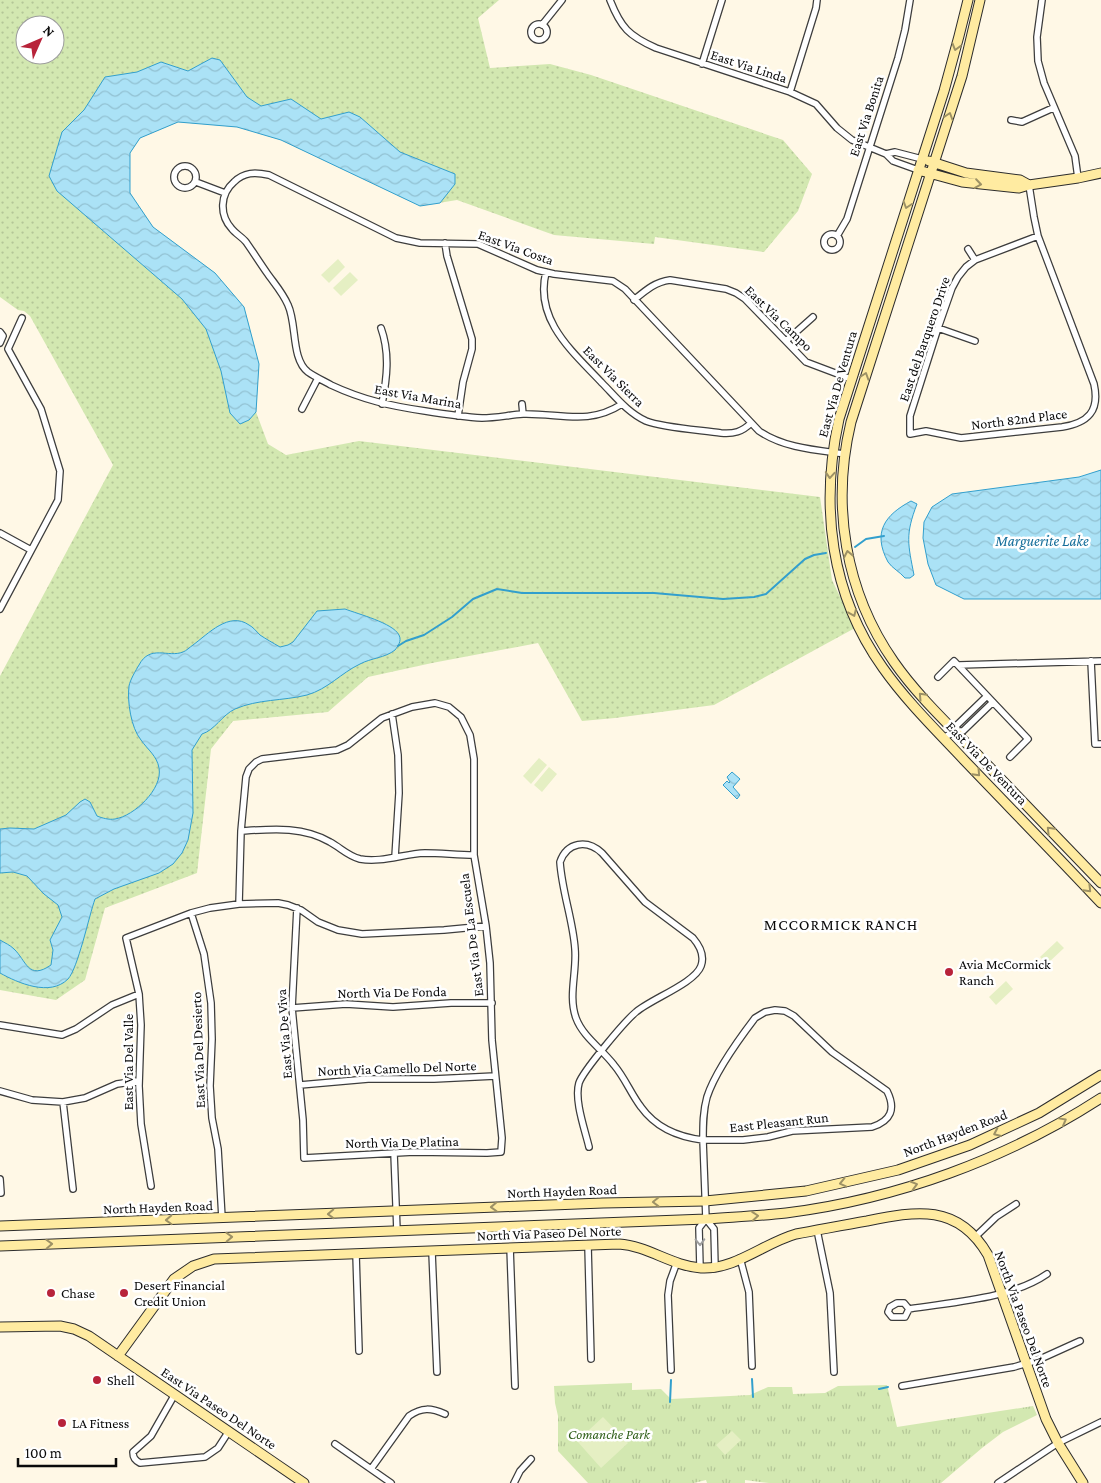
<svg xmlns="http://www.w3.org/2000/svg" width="1101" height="1483" font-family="'Crimson Pro',serif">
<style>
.grass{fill:url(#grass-dots);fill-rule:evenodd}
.park{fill:url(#park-tufts)}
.pitch{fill:#e5efc3}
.water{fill:url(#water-waves);stroke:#329fcd}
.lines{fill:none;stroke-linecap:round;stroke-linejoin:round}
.stream{stroke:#329fcd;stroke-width:2}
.street-casing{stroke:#3d3d3d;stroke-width:8}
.secondary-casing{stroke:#2c2c2c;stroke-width:11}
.street{stroke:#fff;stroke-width:5.5}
.secondary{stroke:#ffeba1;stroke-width:9}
.oneway{stroke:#9d9165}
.oneway2{stroke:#9d9d9d}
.poi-dot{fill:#b8233a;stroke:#fff;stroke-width:2}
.labels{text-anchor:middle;stroke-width:5;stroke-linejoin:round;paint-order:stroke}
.street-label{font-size:14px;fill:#0a0a0a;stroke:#fff}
.poi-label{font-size:14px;fill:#0a0a0a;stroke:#fff;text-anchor:start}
.park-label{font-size:14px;font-style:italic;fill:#31601b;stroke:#fff}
.water-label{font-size:15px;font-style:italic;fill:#156e9a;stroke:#fff}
.quarter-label{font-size:16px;letter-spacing:1px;fill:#0a0a0a;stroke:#fff}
</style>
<defs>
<pattern id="grass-dots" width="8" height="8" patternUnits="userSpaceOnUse" patternTransform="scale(1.25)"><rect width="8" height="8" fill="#d3e8b1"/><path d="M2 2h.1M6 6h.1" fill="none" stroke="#b4c697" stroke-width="1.8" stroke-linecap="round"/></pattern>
<pattern id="park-tufts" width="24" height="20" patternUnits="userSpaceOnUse" patternTransform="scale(1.25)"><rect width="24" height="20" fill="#d3e8b1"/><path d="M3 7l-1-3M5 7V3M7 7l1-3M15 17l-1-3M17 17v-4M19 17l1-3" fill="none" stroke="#b4c697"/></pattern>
<pattern id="water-waves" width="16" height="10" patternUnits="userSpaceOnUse" patternTransform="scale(1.25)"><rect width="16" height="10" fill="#abe2f6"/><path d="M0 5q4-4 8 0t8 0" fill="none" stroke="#92c1d2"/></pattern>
</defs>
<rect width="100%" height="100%" fill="#fff8e6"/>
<path class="grass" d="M 0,0 L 499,0 L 478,18 L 490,68 L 550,64 L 591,75 L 783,140 L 812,174 L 798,211 L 764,252 L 655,237 L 654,244 L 554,235 L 457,200 L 420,206 L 281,140 L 237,127 L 178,122 L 140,138 L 130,153 L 130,193 L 153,227 L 215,273 L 244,307 L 259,364 L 256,412 L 268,444 L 286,455 L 359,441 L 820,497 L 832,580 L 855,628 L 714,705 L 615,718 L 582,721 L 538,643 L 432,663 L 368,677 L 328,712 L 233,721 L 211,749 L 197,873 L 105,908 L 85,980 L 56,1000 L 0,990 L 0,676 L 113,465 L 30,316 L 24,311 L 18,310 L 0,297 ZM 25,25 L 55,25 L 55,55 L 25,55 Z"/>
<path class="park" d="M 632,1383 L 632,1390 L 661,1389 L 671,1399 L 750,1395 L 768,1387 L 792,1387 L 793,1394 L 825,1393 L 838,1386 L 887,1385 L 897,1427 L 1033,1406 L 1037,1415 L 1003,1432 L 982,1448 L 941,1483 L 769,1483 L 745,1480 L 745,1483 L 707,1483 L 706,1480 L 694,1483 L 588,1483 L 558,1451 L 558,1416 L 555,1403 L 554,1386 Z"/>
<path class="pitch" d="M 338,259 L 345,267 L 329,283 L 321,275 Z
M 350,272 L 358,280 L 341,296 L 333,288 Z
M 539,758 L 547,765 L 531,784 L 523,776 Z
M 549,767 L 557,774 L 542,792 L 534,785 Z
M 1057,941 L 1064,948 L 1047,964 L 1040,957 Z
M 1006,981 L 1013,989 L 996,1005 L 989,997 Z
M 603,1417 L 628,1443 L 601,1468 L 577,1441 Z
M 732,1431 L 741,1440 L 725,1455 L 716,1445 Z"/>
<path class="water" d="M 212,58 L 220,60 L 247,97 L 261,106 L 291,99 L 321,119 L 349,112 L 360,117 L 400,152 L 455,174 L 455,184 L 440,203 L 420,206 L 281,140 L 237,127 L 178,122 L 140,138 L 130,153 L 130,193 L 153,227 L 215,273 L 244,307 L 259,364 L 256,412 L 249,420 L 240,424 L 230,413 L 221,371 L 206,329 L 182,299 L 57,191 L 49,176 L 62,132 L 84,110 L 105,77 L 137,72 L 161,62 L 188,71 Z
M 1101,470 L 1101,599 L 964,599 L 936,585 L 928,564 L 923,538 L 924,522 L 932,507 L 952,494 L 1079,477 Z
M 911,501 L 917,504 C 905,535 908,544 914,575 L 910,578 L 905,578 C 900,572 892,568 888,562 C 872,532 885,515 911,501 Z
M 345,609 C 358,614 393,623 399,635 C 402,641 398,646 395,650 C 385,658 371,658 360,664 C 341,673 328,689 307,695 C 283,701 258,699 235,709 C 222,715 215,730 202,734 L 192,750 L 193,813 L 188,840 L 182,853 L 173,864 L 159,873 L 114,889 L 95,899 C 89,916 78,968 68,979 C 50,997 18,983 0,973 L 0,940 C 5,943 10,945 14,949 C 26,960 28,981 51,965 L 53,950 L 50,940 L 62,917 L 58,905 L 44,894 L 27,876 L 13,872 L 0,873 L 0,829 L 10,828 L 34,829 L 66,815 L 80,802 L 85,799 L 90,802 L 97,816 C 102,818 109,820 115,819 C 134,816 163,789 159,768 C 157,756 148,750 141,740 C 131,728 127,701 129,686 C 130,680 136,670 139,665 C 150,644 168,658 183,652 C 186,651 190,647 193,645 C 208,634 229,611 249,625 C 253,627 256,631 260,635 C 266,639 273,643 280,647 L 288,645 L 293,642 L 317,611 Z
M 732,772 L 740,779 L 733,787 L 740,795 L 737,799 L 723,785 L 727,781 L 729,783 L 730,782 L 727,777 Z"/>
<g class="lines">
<path class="stream" d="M 855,547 L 866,539 L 884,536
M 398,646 L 406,641 L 424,635 L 452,617 L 473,599 L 497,589 L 522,593 L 654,593 L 723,599 L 754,597 L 766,594 L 805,559 L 814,555 L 826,553
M 752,1379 L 753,1397
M 879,1389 L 888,1387
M 670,1402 L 671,1380"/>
<g class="street-casing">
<path id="street" d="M 610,0 C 621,28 629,36 656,48 L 790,92 L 816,104 L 837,128 L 852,140 L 886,154 L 893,161 L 918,170
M 1042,0 L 1037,37 L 1038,61 L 1044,83 L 1075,156 L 1078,178
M531 32a8 8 0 1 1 16 0a8 8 0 1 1-16 0Z
M 542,25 L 562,0
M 702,64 L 722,0
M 790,92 L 816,8 L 817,0
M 1011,120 L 1022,122 L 1053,108
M 886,154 L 895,152 L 922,159
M174 177a11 11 0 1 1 22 0a11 11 0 1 1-22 0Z
M 196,182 L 225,193
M 1029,185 L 1034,217 L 1038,236 L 1094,384 C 1100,411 1088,423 1062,427 L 961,438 L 926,431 L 910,434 L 910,416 L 938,328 L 952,288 L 958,277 L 966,267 L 975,260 L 1038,236
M824 242a8 8 0 1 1 16 0a8 8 0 1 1-16 0Z
M 837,236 L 847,219 L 898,58 L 905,30 L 910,0
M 445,243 L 447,256 L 472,339 L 472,349 L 463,382 L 458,416
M 968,249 L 975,260
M 546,272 C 534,320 573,352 602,383 C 615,396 628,413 646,421 C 664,428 701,430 721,433 C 734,434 742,432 751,423
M 634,300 C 646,290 655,282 670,280 L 726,289 L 736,293 L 745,299 L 806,362 L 851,379
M 381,328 C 390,353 387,378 382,404
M 938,328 L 975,341
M 0,332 L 3,336 L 0,343
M 786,341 L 813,317
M 522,404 L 523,414
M 622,404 C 588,426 560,413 523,414 C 509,415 496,418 482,418 C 463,417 444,414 425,411 C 391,406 363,400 331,385 C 324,381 315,377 308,372 C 291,359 297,324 288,305 C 283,293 274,283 267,273 C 260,263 253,252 246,242 C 242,237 236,234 232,229 C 219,215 220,194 234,182 C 244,172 255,172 269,175 L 396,238 L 420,243 L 478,244 L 537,270 L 554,274 L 613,281 L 625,289 L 759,431 C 784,448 815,450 845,454
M 302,409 L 318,378
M 0,533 L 31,550
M 0,609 L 58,500 L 60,471 L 41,409 L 8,349 L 22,318
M 1091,661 L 1095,744 L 1101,744
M 959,665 L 1101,661
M 938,677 L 954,661 L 1028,739 L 1010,757
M 392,714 L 398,755 L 399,793 L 395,857
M 956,731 L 957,725 L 987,696
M 943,738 L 956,731 L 963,731 L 993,702
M 241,831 C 272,829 303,826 330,842 C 341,848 348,856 360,859 C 381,863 403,854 425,853 C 441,853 458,855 474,855
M 239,904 L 241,831 L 246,777 L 249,769 L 256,762 L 262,759 L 337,750 L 348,745 L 382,718 L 412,707 L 435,703 L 449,707 L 461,717 L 470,735 L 474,759 L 474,855 L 486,926 L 490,963 L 492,1040 L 502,1138 L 501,1152 L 487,1153 L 414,1152 L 304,1158 L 303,1120 L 292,1008 L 297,908
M 191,913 L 204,954 L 211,1003 L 212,1039 L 210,1086 L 212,1118 L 218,1149 L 222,1218
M 292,1008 L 346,1004 L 393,1007 L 451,1003 L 492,1003
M 775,1010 L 785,1011 L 794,1016 L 832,1052 L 887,1091 C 896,1109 891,1121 872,1127 L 792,1131 L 768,1137 L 743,1140 L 703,1140 C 703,1125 703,1111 707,1097 C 715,1072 739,1039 755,1018 L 765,1012 Z
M 0,1025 L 62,1035 L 76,1029 L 112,1005 L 139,994
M 300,1085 L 368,1079 L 434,1079 L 495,1076
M 0,1091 L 32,1100 L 63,1102 L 85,1098 L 117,1084 L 138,1081
M 63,1102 L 73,1189
M 589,1147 C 585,1130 574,1100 579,1083 C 583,1071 625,1021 636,1012 C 651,999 695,983 701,966 C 705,955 699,945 693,938 L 645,902 L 602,853 C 587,839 567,842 560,862 C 562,892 573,920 575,949 C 577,972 568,996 576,1018 C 583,1037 602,1049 614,1065 C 625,1078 631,1094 641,1107 C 656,1128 678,1137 703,1140 L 706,1219 L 714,1229 L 715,1267
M 394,1153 L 397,1231
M 0,1179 L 1,1193
M 151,1186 L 141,1124 L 139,1086 L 141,1025 L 139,994 L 126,938 L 191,913 L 210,908 L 239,904 L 278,903 L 288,905 L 301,910 L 318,922 L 338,930 L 362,934 L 444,930 L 486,926
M 817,1230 L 830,1293 L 834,1372
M 975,1237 L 996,1217 L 1016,1204
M 588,1246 L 591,1359
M 510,1247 L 515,1386
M 432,1252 L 437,1372
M 356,1254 L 359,1351
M 740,1258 L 749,1292 L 752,1366
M 700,1268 L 699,1228 L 706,1219
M 897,1303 L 904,1303 L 909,1309 L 905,1317 L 892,1317 L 888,1312 L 890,1307 Z
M 909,1309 C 952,1302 1011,1299 1047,1274
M 671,1370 L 668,1295 L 670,1281 L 677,1262
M 902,1386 L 1014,1367 L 1038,1360 L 1080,1341
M 175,1394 L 151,1436 L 133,1452 C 133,1458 135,1460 140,1463 L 205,1457 L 218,1448 L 229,1431
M 335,1444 L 391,1483
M 371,1469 L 409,1416 C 422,1407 431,1408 445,1414
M 514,1483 L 520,1471 L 531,1459
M 998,1483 L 1058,1443 L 1101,1422"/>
</g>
<g class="secondary-casing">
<path id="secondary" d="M 968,0 L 959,36 L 944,91 L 839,419 C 820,506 830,594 883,668 C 907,702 937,731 965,761 C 1010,808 1056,855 1101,903
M 980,0 L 962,76 L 851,422 C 831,505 845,592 894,662 C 917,695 947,723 975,752 C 1017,796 1059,839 1101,883
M 929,161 L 966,173 L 1020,180 L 1029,185
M 918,170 L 962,182 L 1019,188 L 1029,185 L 1078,178 L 1101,173
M 0,1226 L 603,1203 L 705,1201 L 806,1191 L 898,1170 L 970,1145 L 1039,1113 L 1101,1075
M 0,1246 L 706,1219 C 733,1217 760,1216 786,1213 C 897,1199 1007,1159 1101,1098
M 0,1327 L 60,1326 L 74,1329 L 89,1336 L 304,1483
M 118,1356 L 174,1279 L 193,1266 L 214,1259 L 619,1244 C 648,1246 672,1266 701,1268 C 735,1270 764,1243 796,1234 C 819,1230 843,1225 867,1221 C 916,1211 958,1203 988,1255 L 1046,1419 L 1058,1443 L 1083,1483"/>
</g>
<use href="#street" class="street"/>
<use href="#secondary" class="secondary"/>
</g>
<defs><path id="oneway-chevron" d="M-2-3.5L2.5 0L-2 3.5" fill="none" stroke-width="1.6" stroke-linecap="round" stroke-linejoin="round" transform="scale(1.25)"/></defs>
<g class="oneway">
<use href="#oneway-chevron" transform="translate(956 47) rotate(106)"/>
<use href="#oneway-chevron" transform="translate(949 116) rotate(-72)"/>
<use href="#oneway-chevron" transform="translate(978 184) rotate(8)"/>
<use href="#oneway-chevron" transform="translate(907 205) rotate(108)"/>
<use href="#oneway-chevron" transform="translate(865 376) rotate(-72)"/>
<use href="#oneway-chevron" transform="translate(830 475) rotate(94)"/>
<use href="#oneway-chevron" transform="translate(848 554) rotate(-101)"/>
<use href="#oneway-chevron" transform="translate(853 613) rotate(67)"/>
<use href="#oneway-chevron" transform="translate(922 696) rotate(-133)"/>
<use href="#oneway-chevron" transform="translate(977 773) rotate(47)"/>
<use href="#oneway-chevron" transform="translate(1050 830) rotate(-134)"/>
<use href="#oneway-chevron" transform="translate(1088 889) rotate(46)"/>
<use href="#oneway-chevron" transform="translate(1063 1121) rotate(-29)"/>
<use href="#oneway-chevron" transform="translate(997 1133) rotate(155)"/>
<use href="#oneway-chevron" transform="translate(843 1183) rotate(167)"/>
<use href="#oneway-chevron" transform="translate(914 1185) rotate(-16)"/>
<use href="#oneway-chevron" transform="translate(656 1202) rotate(179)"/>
<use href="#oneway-chevron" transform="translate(494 1207) rotate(178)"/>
<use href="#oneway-chevron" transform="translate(331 1214) rotate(178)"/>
<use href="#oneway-chevron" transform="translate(755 1216) rotate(-5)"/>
<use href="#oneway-chevron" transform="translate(169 1220) rotate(178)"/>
<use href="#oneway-chevron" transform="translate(229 1237) rotate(-2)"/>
<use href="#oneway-chevron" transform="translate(49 1244) rotate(-2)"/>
</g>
<use class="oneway2" href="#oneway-chevron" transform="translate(700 1242) rotate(89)"/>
<g class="poi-dot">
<circle cx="949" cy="972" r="5"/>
<circle cx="51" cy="1293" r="5"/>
<circle cx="124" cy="1293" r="5"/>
<circle cx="97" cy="1380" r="5"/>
<circle cx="62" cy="1423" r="5"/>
</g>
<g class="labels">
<g class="street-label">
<text transform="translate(749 66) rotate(18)" y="5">East Via Linda</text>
<text transform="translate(866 116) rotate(-72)" y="5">East Via Bonita</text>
<text transform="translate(516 247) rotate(20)" y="5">East Via Costa</text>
<text transform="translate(779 318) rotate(44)" y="5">East Via Campo</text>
<text transform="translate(924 339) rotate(-71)" y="5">East del Barquero Drive</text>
<text transform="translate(614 376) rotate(45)" y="5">East Via Sierra</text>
<text transform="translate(837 384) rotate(-74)" y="5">East Via De Ventura</text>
<text transform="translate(418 396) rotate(10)" y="5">East Via Marina</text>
<text transform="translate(1019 419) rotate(-7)" y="5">North 82nd Place</text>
<text transform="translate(987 763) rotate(46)" y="5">East Via De Ventura</text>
<text transform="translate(471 935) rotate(-97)" y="5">East Via De La Escuela</text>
<text transform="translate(392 992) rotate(-1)" y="5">North Via De Fonda</text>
<text transform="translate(284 1034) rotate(-94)" y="5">East Via De Viva</text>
<text transform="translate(198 1050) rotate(-92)" y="5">East Via Del Desierto</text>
<text transform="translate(128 1062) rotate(-90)" y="5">East Via Del Valle</text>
<text transform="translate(397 1068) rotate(-2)" y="5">North Via Camello Del Norte</text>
<text transform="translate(779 1122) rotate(-6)" y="5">East Pleasant Run</text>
<text transform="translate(955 1133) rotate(-21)" y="5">North Hayden Road</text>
<text transform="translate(402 1142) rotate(-1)" y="5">North Via De Platina</text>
<text transform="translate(562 1191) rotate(-2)" y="5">North Hayden Road</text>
<text transform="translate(158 1207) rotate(-2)" y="5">North Hayden Road</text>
<text transform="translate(549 1233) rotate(-2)" y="5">North Via Paseo Del Norte</text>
<text transform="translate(1024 1319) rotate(70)" y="5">North Via Paseo Del Norte</text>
<text transform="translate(219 1408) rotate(34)" y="5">East Via Paseo Del Norte</text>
</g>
<g class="poi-label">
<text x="959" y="969">Avia McCormick<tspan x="959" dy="16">Ranch</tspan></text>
<text x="134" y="1290">Desert Financial<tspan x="134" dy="16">Credit Union</tspan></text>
<text x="61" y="1298">Chase</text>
<text x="107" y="1385">Shell</text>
<text x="72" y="1428">LA Fitness</text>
</g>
<g class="park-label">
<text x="609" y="1439">Comanche Park</text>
</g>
<g class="water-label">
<text x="1042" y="546">Marguerite Lake</text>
</g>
<g class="quarter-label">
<text x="841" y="930">MCCORMICK RANCH</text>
</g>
</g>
<g transform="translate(40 40) rotate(45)"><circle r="24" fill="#ffffff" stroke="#9d9d9d"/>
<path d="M0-4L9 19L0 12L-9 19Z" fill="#b8233a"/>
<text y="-8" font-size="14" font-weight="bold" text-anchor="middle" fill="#0a0a0a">N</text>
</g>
<path d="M18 1458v8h98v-8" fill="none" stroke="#0a0a0a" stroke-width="2.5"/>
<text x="25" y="1458" font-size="15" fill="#0a0a0a" stroke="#ffffff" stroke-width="4" paint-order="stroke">100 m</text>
</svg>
